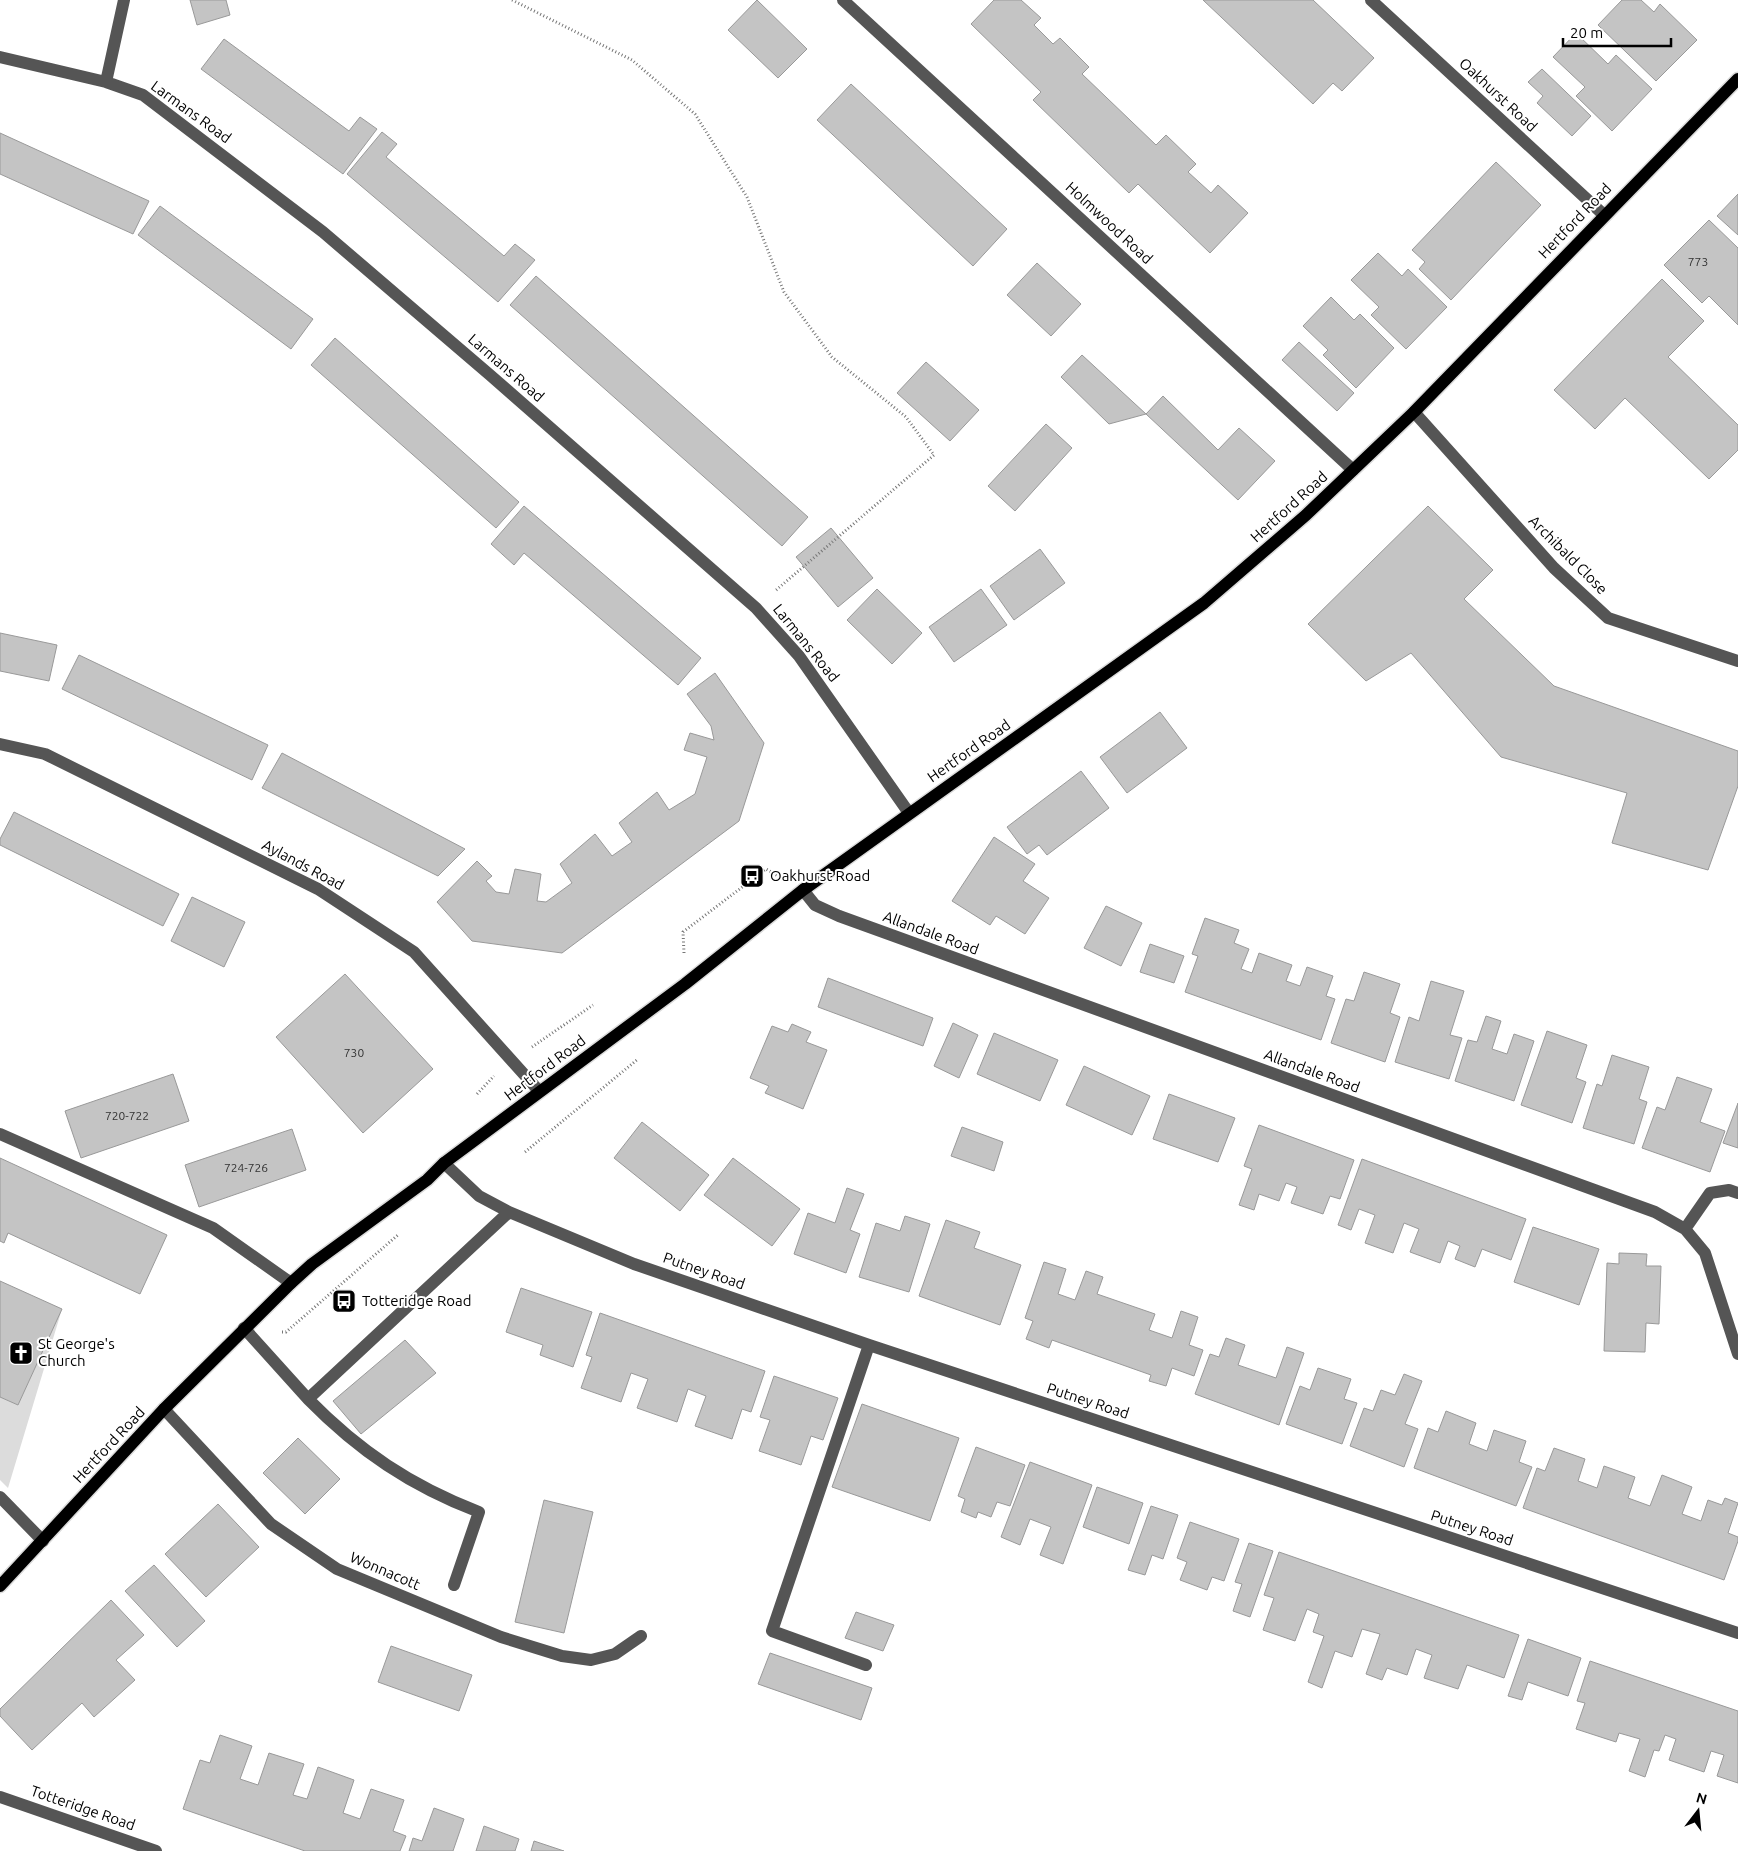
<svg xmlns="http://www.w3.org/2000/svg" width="1738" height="1851" font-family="Ubuntu,sans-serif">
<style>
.green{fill:#dcdcdc}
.building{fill:#c4c4c4;stroke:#999}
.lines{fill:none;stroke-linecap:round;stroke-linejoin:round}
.major-casing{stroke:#dbdbdb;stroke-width:15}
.path{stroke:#777;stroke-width:3;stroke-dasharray:1 2.5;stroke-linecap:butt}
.minor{stroke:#555;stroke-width:12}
.major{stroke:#000;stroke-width:12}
.labels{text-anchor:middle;stroke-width:4;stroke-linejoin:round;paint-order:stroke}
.number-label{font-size:12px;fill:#313131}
.street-label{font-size:15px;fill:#000;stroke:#fff}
.poi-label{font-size:15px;fill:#000;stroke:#fff;text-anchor:start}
</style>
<rect width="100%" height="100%" fill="#fff"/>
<path class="green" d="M 62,1309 L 8,1488 L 0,1480 L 0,1397 L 18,1405 Z"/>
<path class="building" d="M 190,0 L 226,0 L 230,15 L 197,25 Z
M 757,0 L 807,49 L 778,78 L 728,30 Z
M 994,0 L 1021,0 L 1041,18 L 1034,25 L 1053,44 L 1060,38 L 1089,67 L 1082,74 L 1156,145 L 1166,135 L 1196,164 L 1188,172 L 1211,193 L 1218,185 L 1248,213 L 1210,253 L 1138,184 L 1129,193 L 1033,100 L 1041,92 L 971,24 Z
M 1203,0 L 1313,0 L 1374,58 L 1342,91 L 1333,83 L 1313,104 Z
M 1622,0 L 1641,0 L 1654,12 L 1660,4 L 1697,40 L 1656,81 L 1598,25 Z
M 1576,33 L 1608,64 L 1616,55 L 1652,89 L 1612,131 L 1576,96 L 1585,87 L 1553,57 Z
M 224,39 L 349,131 L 360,117 L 377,129 L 343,174 L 201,69 Z
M 1542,69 L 1591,116 L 1572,136 L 1537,103 L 1543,96 L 1528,82 Z
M 851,84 L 1007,229 L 973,266 L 817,120 Z
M 382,132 L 397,144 L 386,157 L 504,256 L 515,244 L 535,260 L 498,302 L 347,174 Z
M 0,133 L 149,201 L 133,234 L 0,174 Z
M 1496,162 L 1541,205 L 1451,300 L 1419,269 L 1425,262 L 1412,250 Z
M 1738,194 L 1738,235 L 1717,216 Z
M 160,206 L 313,319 L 291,349 L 138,235 Z
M 1709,220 L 1738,248 L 1738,325 L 1709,296 L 1702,303 L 1664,265 Z
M 1378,253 L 1402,276 L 1408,269 L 1447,307 L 1406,349 L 1371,315 L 1379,307 L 1351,280 Z
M 1037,263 L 1081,304 L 1051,336 L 1007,295 Z
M 536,276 L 808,517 L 782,546 L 510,305 Z
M 1662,279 L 1704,321 L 1668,357 L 1738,425 L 1738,450 L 1709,479 L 1625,398 L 1595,429 L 1554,390 Z
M 1331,297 L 1354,320 L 1360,314 L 1394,348 L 1356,388 L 1323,355 L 1328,350 L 1303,326 Z
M 335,338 L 519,502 L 496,528 L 311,365 Z
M 1299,342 L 1354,393 L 1337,411 L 1282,360 Z
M 1082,355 L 1146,414 L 1109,424 L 1061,377 Z
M 926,362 L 979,410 L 950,441 L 897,393 Z
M 1163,396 L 1218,450 L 1239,428 L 1275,461 L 1238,500 L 1146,414 Z
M 1046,424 L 1072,448 L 1015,511 L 988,486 Z
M 524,506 L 701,658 L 678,685 L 524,553 L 514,565 L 491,544 Z
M 1428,506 L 1493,570 L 1464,599 L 1554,686 L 1738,751 L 1738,786 L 1708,870 L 1612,843 L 1627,793 L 1501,757 L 1411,653 L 1366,681 L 1308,624 Z
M 831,528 L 873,578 L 838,607 L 796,557 Z
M 1040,549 L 1065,583 L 1014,620 L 990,586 Z
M 877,589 L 922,633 L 892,664 L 847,620 Z
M 981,589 L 1007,625 L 954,662 L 929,627 Z
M 0,633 L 57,645 L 49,681 L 0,671 Z
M 79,655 L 268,745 L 252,780 L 62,689 Z
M 715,673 L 764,743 L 739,821 L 562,953 L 472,941 L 437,902 L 477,861 L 492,876 L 486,881 L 496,892 L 509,894 L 515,869 L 541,874 L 537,901 L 546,902 L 572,883 L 560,864 L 595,834 L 612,856 L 632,842 L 619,823 L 657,792 L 669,810 L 695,794 L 707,757 L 684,750 L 690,733 L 714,740 L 711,726 L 687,694 Z
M 1160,712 L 1187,748 L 1127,793 L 1100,757 Z
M 282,753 L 465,849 L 438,876 L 262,788 Z
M 1081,771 L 1109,808 L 1047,855 L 1039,845 L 1027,854 L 1007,827 Z
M 14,812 L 179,894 L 163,926 L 0,845 L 0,839 Z
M 994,837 L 1035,864 L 1023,881 L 1049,898 L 1025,934 L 996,916 L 990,925 L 952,901 Z
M 192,897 L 245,922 L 224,967 L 171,941 Z
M 1106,906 L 1142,923 L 1121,966 L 1084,948 Z
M 1205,918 L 1239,930 L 1234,943 L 1249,949 L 1241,969 L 1252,973 L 1259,953 L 1292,965 L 1286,981 L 1300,986 L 1307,967 L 1333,976 L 1326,996 L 1335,999 L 1321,1040 L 1185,992 L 1198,956 L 1192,954 Z
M 1150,944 L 1184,956 L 1174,983 L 1140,972 Z
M 1364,972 L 1400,984 L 1390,1013 L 1400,1017 L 1385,1062 L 1331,1043 L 1346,999 L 1354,1001 Z
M 345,974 L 433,1069 L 363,1133 L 276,1037 Z
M 828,978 L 933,1018 L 923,1046 L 818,1007 Z
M 1431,981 L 1464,991 L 1450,1035 L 1462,1038 L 1449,1079 L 1395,1062 L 1409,1017 L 1419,1021 Z
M 1486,1016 L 1501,1021 L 1492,1049 L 1507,1054 L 1514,1034 L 1534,1041 L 1514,1101 L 1455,1081 L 1468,1040 L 1477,1042 Z
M 953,1023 L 978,1035 L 959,1078 L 934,1066 Z
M 792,1024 L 811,1032 L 806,1042 L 827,1050 L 803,1109 L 765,1093 L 769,1086 L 750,1078 L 772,1026 L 788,1032 Z
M 1547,1031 L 1587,1045 L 1576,1078 L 1586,1082 L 1572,1123 L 1521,1105 Z
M 994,1033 L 1058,1060 L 1040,1101 L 977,1074 Z
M 1612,1055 L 1649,1067 L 1639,1099 L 1647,1102 L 1634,1144 L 1583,1128 L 1597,1084 L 1602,1086 Z
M 1084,1066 L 1150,1096 L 1132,1135 L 1066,1105 Z
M 173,1074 L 189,1121 L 81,1158 L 65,1111 Z
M 1677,1077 L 1712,1089 L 1700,1122 L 1725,1131 L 1710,1172 L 1642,1148 L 1657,1107 L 1665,1110 Z
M 1169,1094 L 1235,1118 L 1218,1162 L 1153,1139 Z
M 1738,1103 L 1738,1148 L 1723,1143 Z
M 642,1122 L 709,1175 L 680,1211 L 614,1158 Z
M 1259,1125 L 1354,1160 L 1340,1199 L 1330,1196 L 1323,1214 L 1291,1203 L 1297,1187 L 1286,1183 L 1279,1201 L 1259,1194 L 1254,1210 L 1239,1205 L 1252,1169 L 1244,1166 Z
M 962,1127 L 1003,1142 L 994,1171 L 951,1156 Z
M 292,1129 L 306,1170 L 199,1207 L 185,1165 Z
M 0,1158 L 167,1235 L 140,1294 L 8,1233 L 4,1243 L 0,1241 Z
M 733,1158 L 800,1209 L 772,1246 L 704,1195 Z
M 1362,1159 L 1526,1219 L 1511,1260 L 1482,1249 L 1475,1267 L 1455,1259 L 1460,1246 L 1448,1241 L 1440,1263 L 1410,1252 L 1419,1229 L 1404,1223 L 1393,1253 L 1365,1243 L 1375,1215 L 1359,1209 L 1351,1230 L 1338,1225 Z
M 847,1188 L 864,1194 L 850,1230 L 860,1234 L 846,1273 L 794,1254 L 808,1213 L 835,1223 Z
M 905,1216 L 930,1224 L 909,1292 L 859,1277 L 876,1223 L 900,1231 Z
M 946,1220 L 980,1232 L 974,1248 L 1021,1265 L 1000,1325 L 919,1296 Z
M 1533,1227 L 1599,1249 L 1579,1305 L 1514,1282 Z
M 1619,1253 L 1647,1254 L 1646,1266 L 1661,1266 L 1659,1324 L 1646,1323 L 1645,1352 L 1604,1351 L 1607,1263 L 1619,1264 Z
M 1044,1262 L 1066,1269 L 1058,1294 L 1075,1300 L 1086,1271 L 1103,1277 L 1097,1294 L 1155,1314 L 1149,1330 L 1172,1338 L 1181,1311 L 1198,1317 L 1189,1345 L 1203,1350 L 1194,1376 L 1172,1368 L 1166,1386 L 1149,1381 L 1151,1375 L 1052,1340 L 1049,1348 L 1026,1339 L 1033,1321 L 1025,1318 Z
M 0,1281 L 62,1309 L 18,1405 L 0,1397 Z
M 521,1288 L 592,1312 L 573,1367 L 540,1355 L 543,1345 L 506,1332 Z
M 600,1313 L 765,1371 L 751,1412 L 742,1409 L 732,1439 L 695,1426 L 706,1396 L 688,1389 L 677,1422 L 637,1408 L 648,1379 L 631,1373 L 621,1402 L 581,1388 L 592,1357 L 586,1355 Z
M 1226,1338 L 1245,1345 L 1238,1365 L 1276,1378 L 1287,1347 L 1304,1353 L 1279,1425 L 1195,1394 L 1210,1354 L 1219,1357 Z
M 405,1340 L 436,1373 L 361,1434 L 333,1401 Z
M 1318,1368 L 1351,1379 L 1344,1399 L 1357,1403 L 1342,1444 L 1286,1424 L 1300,1386 L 1310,1390 Z
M 1404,1374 L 1422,1381 L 1405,1424 L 1418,1429 L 1404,1467 L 1350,1446 L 1364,1408 L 1373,1411 L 1381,1390 L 1395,1395 Z
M 774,1376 L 838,1398 L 823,1440 L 811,1436 L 801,1465 L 759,1451 L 770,1420 L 760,1417 Z
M 862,1404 L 959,1438 L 930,1521 L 832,1487 Z
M 1446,1411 L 1476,1423 L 1469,1444 L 1487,1451 L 1494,1430 L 1526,1441 L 1519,1462 L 1532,1467 L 1516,1506 L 1414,1468 L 1428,1428 L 1438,1432 Z
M 298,1438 L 340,1479 L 305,1514 L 263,1473 Z
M 976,1447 L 1025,1465 L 1010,1506 L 997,1502 L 991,1517 L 978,1512 L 976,1518 L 961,1512 L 965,1499 L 958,1496 Z
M 1554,1448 L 1585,1459 L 1578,1481 L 1597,1488 L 1604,1466 L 1635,1477 L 1628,1498 L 1650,1506 L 1662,1475 L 1692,1487 L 1682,1514 L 1701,1521 L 1708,1500 L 1722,1505 L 1725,1498 L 1738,1503 L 1728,1533 L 1738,1537 L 1738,1541 L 1724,1580 L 1523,1508 L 1537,1468 L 1545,1471 Z
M 1030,1462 L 1092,1485 L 1063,1564 L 1040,1555 L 1051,1527 L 1030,1519 L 1020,1545 L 1001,1537 Z
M 1097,1487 L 1143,1503 L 1129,1544 L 1083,1527 Z
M 544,1500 L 593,1512 L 564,1633 L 515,1622 Z
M 218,1504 L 259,1547 L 206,1597 L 165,1554 Z
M 1151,1506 L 1178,1515 L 1163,1559 L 1152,1555 L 1145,1575 L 1128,1570 Z
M 1190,1522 L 1239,1539 L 1224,1581 L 1212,1577 L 1207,1590 L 1180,1580 L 1187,1562 L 1177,1558 Z
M 1249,1543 L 1273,1551 L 1250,1617 L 1233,1611 L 1242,1584 L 1235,1582 Z
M 1279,1552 L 1519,1635 L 1504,1678 L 1467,1665 L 1458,1689 L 1424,1678 L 1432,1655 L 1416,1649 L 1407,1675 L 1387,1668 L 1382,1680 L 1366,1674 L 1380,1634 L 1362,1629 L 1352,1657 L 1335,1651 L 1322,1688 L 1308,1682 L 1324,1636 L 1313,1632 L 1319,1614 L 1307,1609 L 1295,1641 L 1263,1630 L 1274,1598 L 1264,1595 Z
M 154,1565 L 205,1621 L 177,1647 L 125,1591 Z
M 111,1600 L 144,1635 L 116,1660 L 135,1680 L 94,1717 L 82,1703 L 32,1750 L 0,1716 L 0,1709 Z
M 856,1612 L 894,1625 L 883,1651 L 845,1638 Z
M 1528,1639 L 1581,1658 L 1568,1696 L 1528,1682 L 1522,1700 L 1508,1696 Z
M 391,1646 L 472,1675 L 459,1711 L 378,1682 Z
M 770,1653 L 872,1688 L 861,1720 L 758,1684 Z
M 1590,1661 L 1738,1711 L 1738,1783 L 1717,1776 L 1724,1755 L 1711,1751 L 1704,1772 L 1669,1760 L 1676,1739 L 1665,1735 L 1659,1751 L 1654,1750 L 1645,1777 L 1629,1771 L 1640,1739 L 1619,1733 L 1616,1742 L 1576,1729 L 1585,1703 L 1577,1701 Z
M 220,1735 L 252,1746 L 240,1779 L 258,1785 L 269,1753 L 304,1764 L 293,1795 L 307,1799 L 318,1767 L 354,1780 L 343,1813 L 360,1819 L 371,1789 L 404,1800 L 393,1831 L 406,1836 L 400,1851 L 305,1851 L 183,1809 L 200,1760 L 210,1763 Z
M 434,1808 L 464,1819 L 453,1851 L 409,1851 L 413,1838 L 422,1841 Z
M 484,1826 L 519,1839 L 515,1851 L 476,1851 Z
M 534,1841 L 564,1851 L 531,1851 Z"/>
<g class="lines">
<g class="major-casing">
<path id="major" d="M 0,1586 L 164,1409 L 291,1283 L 312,1264 L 427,1180 L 444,1163 L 685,984 L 803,890 L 1204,603 L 1306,515 L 1414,412 L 1738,79"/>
</g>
<path class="path" d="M 512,0 L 632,60 L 695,114 L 747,197 L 784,292 L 832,357 L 906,417 L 934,455 L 775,591
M 684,953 L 683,932 L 766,869 L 780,877
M 532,1047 L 593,1005
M 477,1094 L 494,1076
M 525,1152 L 638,1059
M 282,1332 L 286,1332 L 399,1234"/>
<path class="minor" d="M 843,0 L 1353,470
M 1371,0 L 1604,215
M 0,57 L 106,82 L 143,95 L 323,232 L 490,375 L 756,608 L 799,656 L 909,813
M 106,82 L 124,0
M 1414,412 L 1554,568 L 1608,618 L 1738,661
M 0,744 L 45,754 L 318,889 L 414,952 L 539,1091
M 803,890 L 815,905 L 839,916 L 1655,1212 L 1685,1229 L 1705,1253 L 1738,1354
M 0,1134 L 213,1228 L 291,1283
M 444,1163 L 479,1196 L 509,1212 L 634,1264 L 869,1345 L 1738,1633
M 1685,1229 L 1710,1193 L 1729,1190 L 1738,1193
M 244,1328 L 308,1399 L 509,1212
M 308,1399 C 359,1451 411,1486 479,1512 L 454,1585
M 164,1409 L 271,1524 L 337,1569 L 501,1637 L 562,1656 L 591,1660 L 615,1654 L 641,1636
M 0,1497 L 43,1541
M 866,1665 L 772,1631 L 869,1345
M 0,1797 L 156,1851"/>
<use href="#major" class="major"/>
</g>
<defs>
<g id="bus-square" transform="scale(1.25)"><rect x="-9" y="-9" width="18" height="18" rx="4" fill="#000" stroke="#fff"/><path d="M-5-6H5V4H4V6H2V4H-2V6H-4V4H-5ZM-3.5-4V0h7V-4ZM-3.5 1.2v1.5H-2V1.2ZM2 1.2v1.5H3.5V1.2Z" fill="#fff"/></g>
<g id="church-square" transform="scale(1.25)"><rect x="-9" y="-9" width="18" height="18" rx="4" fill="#000" stroke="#fff"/><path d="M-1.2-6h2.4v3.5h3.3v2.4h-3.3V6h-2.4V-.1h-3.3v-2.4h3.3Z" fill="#fff"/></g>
</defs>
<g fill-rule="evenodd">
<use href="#bus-square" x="752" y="876"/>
<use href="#bus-square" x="344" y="1301"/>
<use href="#church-square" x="21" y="1353"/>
</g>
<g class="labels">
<g class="number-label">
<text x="1698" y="266">773</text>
<text x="354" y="1057">730</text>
<text x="127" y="1120">720-722</text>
<text x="246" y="1172">724-726</text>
</g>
<g class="street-label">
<text transform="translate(1498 95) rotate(43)" y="5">Oakhurst Road</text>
<text transform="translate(191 112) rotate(36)" y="5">Larmans Road</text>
<text transform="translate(1575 221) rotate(-46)" y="5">Hertford Road</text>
<text transform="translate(1109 223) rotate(43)" y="5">Holmwood Road</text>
<text transform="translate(506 368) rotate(41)" y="5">Larmans Road</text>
<text transform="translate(1289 507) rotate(-42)" y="5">Hertford Road</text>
<text transform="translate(1568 555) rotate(45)" y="5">Archibald Close</text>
<text transform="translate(806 643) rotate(51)" y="5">Larmans Road</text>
<text transform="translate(969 751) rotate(-35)" y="5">Hertford Road</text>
<text transform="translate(303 865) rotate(28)" y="5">Aylands Road</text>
<text transform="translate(931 933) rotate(20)" y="5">Allandale Road</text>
<text transform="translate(545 1068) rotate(-37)" y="5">Hertford Road</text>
<text transform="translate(1312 1071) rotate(20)" y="5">Allandale Road</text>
<text transform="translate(704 1271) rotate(19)" y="5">Putney Road</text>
<text transform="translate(1088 1401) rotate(18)" y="5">Putney Road</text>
<text transform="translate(109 1445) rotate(-47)" y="5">Hertford Road</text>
<text transform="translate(1472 1528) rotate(18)" y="5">Putney Road</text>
<text transform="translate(385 1571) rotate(23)" y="5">Wonnacott</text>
<text transform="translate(83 1808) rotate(19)" y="5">Totteridge Road</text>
</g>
<g class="poi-label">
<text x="770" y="881">Oakhurst Road</text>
<text x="362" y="1306">Totteridge Road</text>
<text x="38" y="1349">St George's<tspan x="38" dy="17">Church</tspan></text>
</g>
</g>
<g transform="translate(1698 1811) rotate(16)" stroke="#ffffff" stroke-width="4" paint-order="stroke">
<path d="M0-4L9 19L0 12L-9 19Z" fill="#000000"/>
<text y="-8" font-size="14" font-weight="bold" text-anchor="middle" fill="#000000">N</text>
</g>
<path d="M1563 38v8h108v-8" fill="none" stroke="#000000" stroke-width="2.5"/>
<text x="1570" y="38" font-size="15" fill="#000000" stroke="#ffffff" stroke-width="4" paint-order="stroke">20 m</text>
</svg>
